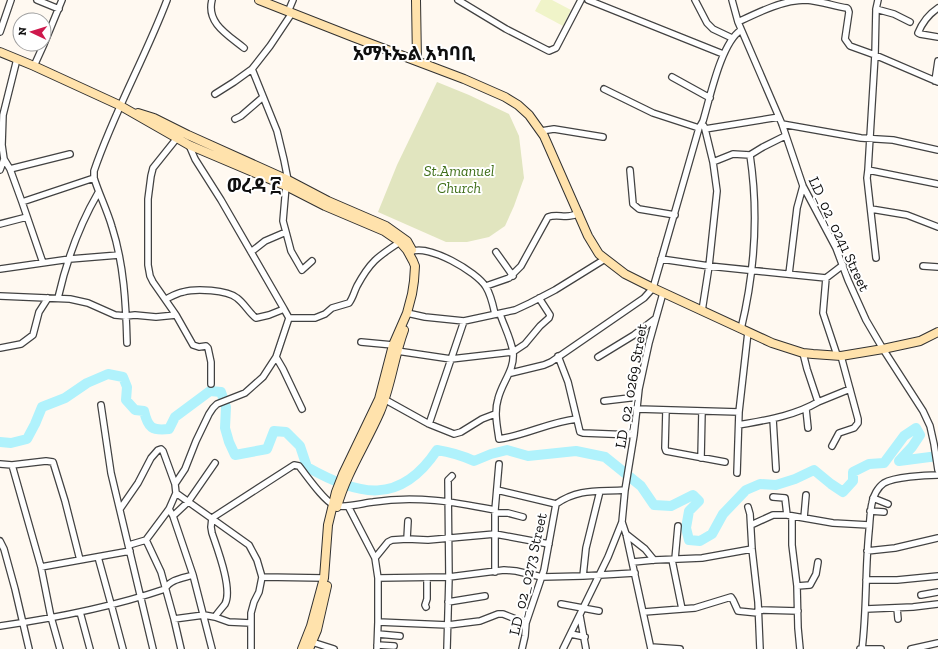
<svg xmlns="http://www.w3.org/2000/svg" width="938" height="649" font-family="'Zilla Slab','Noto Sans Ethiopic',serif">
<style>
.cemetery{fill:#e1e5bf}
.pitch{fill:#f0f4c9}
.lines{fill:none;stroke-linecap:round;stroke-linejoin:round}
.river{stroke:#b0f2fc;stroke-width:10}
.minor-casing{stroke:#424242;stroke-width:8}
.secondary-casing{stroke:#313131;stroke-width:10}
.minor{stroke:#fff;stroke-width:5.5}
.secondary{stroke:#ffe2ac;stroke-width:8}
.labels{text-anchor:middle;stroke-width:4;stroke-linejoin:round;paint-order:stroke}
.park-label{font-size:15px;font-style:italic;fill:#3e6e18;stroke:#fff}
.street-label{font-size:15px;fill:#0f0f0f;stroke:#fff}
.district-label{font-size:19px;font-weight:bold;fill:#0f0f0f;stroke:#fff}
</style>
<rect width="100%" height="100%" fill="#fff9f1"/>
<path class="cemetery" d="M 437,82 L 469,95 L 509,114 L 519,136 L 524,178 L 514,206 L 505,226 L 489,237 L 467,242 L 446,242 L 378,212 L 397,165 Z"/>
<path class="pitch" d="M 541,0 L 552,0 L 571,10 L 563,26 L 535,11 Z"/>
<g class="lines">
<path class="river" d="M 0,442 L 11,443 L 27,439 L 35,424 L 42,407 L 65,398 L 87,383 L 108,374 L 123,377 L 127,387 L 126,400 L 135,410 L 144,411 C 148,428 152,431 169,429 L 175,417 L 210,391 L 221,392 L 226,407 L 225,428 L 229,442 L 235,455 L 267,449 L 274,431 L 286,432 L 300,446 L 307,467 C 358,496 400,506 437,450 C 450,452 461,455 474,461 L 491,454 L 507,450 L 528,456 L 576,451 L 605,457 L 641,486 L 654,505 L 671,506 L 693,495 L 699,501 L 689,511 L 686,528 L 689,540 L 700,541 L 712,534 L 723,514 L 746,490 L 760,484 L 776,485 L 795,479 L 814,470 L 831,484 L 843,492 L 853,481 L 853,472 L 869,464 L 884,463 L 904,436 L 916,428 L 920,435 L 912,447 L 899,461 L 938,456"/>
<g class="minor-casing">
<path id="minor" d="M 37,0 L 59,9
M 212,0 C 206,23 228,35 244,48
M 458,0 L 506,29 L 549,51 L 556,48 L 581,0
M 588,0 L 723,54
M 695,0 L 707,23 L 713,29 L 732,38
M 732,0 L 738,22 L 782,124 L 803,186 L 836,248 L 848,280 L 866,320 L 883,349 L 923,411 L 930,426 L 934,444 L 938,470
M 878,0 L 876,9 L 875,55 L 868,170 L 938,184
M 938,8 C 929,14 922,23 918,33 L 920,34 L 938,37
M 876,9 L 894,14 L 910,22
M 288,12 L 293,0
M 738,22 C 759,12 783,0 806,0 C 820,1 834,6 847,8 L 848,9 L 849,12 L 845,39 L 850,46 L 875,55 L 938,82
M 0,32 L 11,0
M 44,44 L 62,0
M 17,59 L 3,115 L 2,145 L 4,159 L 10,169 L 22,202 L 43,263
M 34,66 L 44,44
M 672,77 L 710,98
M 935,81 L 938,61
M 604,89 L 653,113 L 699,128
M 215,94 L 234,82 L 252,69
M 235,119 L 241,116 L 263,97
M 782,124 L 861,138 L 893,140 L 938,150
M 704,126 L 705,129 L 779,117
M 541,131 L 554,129 L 603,137
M 713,162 L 733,154 L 750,155
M 10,169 L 70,154
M 0,170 L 4,159
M 630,170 L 633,204 L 639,209 L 675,215
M 868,170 L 867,178 L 876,258
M 22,202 L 94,178
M 871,209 L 907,215 L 938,227
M 0,224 L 27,217
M 286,232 L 291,251 L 302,270 L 312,261
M 251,252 L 265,241 L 286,232 L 283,221 L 286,186 L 288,180 L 284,160 L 277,131 L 252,69 L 270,46 L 292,13
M 410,252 C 428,243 477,272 486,287 C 491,295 493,305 495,314
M 496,252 L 513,276
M 661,259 L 709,266 L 826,278 L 843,265
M 923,266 L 938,267
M 0,269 L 70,259 L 119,255
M 789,274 L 797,208 L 803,186
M 826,278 L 823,313 L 837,355
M 486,286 L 509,278 L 521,266 L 548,217 C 559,213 566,220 579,213
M 0,296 L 70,299 L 88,303 L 115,315 L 126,316 L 135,315 L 156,317 L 176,315 L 153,282 L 150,276 L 148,265 L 148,199 L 151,176 L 153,168 L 177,138
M 58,298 C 66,263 80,224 98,193
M 166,299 C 172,296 177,293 183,292 C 196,288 227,290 237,298 C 245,304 249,313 256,318 L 269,315 L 284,309 L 221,200 L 195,159 L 189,145
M 284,309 L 289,318 L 276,357 L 283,369 L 302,409
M 702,311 L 709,266 L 717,191 L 713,162 L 705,129
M 407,313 L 425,317 L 464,321 L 515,310 L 530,303 L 555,290 L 605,259
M 500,314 C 504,326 511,339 513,352 C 515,370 502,382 498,399 C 494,412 497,425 499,439 C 527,435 549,422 577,419
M 176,315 L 193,345 L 199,347 L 206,346 L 208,348 L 211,362 L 211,384
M 289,318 L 315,318 L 325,314 L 332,308 L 349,303 C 353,298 354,292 357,286 C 370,262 377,257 400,242
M 741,329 C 755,271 759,215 750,155 L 763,147 L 785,136
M 361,342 L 393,345
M 127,343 C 126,305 124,264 112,227 C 107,210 99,194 94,178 L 94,171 C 114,112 145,58 167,0
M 0,348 L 21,344 L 33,335 L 39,312 L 48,298
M 397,351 L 451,359 L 513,352 L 525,344 L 540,326 L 549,318 L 550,315 L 539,298
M 558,356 L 568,382 L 580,432 L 583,433 L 634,435
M 598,357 L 634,335 L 655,319
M 511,373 L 544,365 L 551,362 L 644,298 L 653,288 L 699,128 L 703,121 C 710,98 721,43 741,30
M 384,399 L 429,424 L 454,434 L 461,432 L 482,419 L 495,414
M 604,401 L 638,397
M 818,402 L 850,389
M 101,405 L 111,473 L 153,649
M 637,409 L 739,412
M 806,409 L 808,428
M 666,410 L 665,448 L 666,451 L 725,462
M 773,419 L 776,469
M 429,424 L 464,321
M 739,425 C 766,420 794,416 818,402 L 807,369 L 803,353
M 832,446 L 839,433 L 854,428 L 858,423 L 858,419 L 841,356
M 701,458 L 702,411
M 0,464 L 12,465 L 46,461 L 53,462 L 65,501 L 80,560
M 12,465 L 41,567 L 51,617 L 60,649
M 737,473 L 739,412 L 748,332
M 497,490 L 556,504 C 579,488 598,492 625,490
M 176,493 L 249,545 L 257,560 L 262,577
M 773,497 L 785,498 L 787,515
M 873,498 L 888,504
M 348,506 L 375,558 L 378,578 L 378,622 L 377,649
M 748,507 L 750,514 L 752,549 L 758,602 L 760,649
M 120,509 L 138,483 L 151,458 L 158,450 L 161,449 L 163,451 L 175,484
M 169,509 L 173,516 L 193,575
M 870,511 L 884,512
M 495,513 L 508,513 L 523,517
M 173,516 L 188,502 L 215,463
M 792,516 L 792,545 L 797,586 L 798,628 L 800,649
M 804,518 L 806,495
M 622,522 L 626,534 L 651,649
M 751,525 L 773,515 L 787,515 L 833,523 L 869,525
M 626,534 L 645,549 L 654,560
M 407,539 L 408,521
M 146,540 L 161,572 L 174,619 L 181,649
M 0,541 L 4,549 L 15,589 L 29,649
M 129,545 L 146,540 L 169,509 L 176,493 L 175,484 L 185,469 L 196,441 L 209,414 L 213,408 L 217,404 L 245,393 L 263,377 L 276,357
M 867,551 L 895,548 L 938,538
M 98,557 L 111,604 L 123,649
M 375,558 L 388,542 L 392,540 L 407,539 L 428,540 L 495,534 L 549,544
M 675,559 L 678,526
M 672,560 L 682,609
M 633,562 L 654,560 L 702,558 L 752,549
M 41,567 L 130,551
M 495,572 L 495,510 L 499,464
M 583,576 L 586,548 L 600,491
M 378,578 L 449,577 L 504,570 L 516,571 L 542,577 L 583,576 L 635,573
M 866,580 L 897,580 L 938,576
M 797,586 L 810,585 L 816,574 L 818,562
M 921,595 L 938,592
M 448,602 L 485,596
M 561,604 L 599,611
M 426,607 L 425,605 L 427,599 L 427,578
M 897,608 L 898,619
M 866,609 L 913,607 L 938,604
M 758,610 L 798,611
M 80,612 L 90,649
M 644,612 L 695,608 L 731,597 L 733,600 L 738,611 L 758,613
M 580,616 L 586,649
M 215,617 C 218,612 222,608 225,604 C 233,589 217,548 212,533 L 211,527 L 212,518 L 294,465 L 299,466 C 307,476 324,501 334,505 C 343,509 363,503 373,502 C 416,495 454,502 495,510
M 174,619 L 204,615 L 215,617 L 229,622 L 251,623
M 378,622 L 448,625 L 480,621 L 498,614 L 503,614 L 526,623
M 0,626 C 56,618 112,607 165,589 C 170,579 184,578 193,575 L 212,649
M 378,634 L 400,636
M 571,634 L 585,637
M 312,642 L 334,649
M 377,645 L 394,646
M 651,647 L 680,649
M 251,649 L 251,613 L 254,602 L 259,592 L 262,577 L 324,578
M 447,649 L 449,577 L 448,480 L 452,476
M 522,649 L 525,636 L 526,623 L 544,570 L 556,504
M 563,649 L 608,557 L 622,522 L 625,490 L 634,435 L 639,389 L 649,343 L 663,293
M 860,649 L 881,649
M 862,649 C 867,610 865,570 869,531 C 870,521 870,512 872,503 C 873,496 878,487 884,483 C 894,477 925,475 938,475
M 911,649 L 938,643"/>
</g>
<g class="secondary-casing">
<path id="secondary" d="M 259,0 L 353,37 L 464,79 L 505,97 L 518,105 L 529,115 L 544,136 L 588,236 L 599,254 L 625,274 L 653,288 L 772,343 L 803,353 L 813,354 L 841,356 L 883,349 L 920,341 L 938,332
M 416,0 L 417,61
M 0,52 L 34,66 L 119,105 L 189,145 L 286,186 L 325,206 L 384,231 L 400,242 L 407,250 L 413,261 L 415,266 L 414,281 L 412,294 L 407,313 L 393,345 L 379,399 L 343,474 L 336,492 L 328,525 L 324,578 L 311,626 L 302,649
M 138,113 L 154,118 L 188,135 L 288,180 L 328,201 L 386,226 L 407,241 L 412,250
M 337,507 C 346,474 366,444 380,412 C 391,386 394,357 404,330
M 309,649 L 317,630 L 327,586"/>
</g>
<use href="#minor" class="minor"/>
<use href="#secondary" class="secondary"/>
</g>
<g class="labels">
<g class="park-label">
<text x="459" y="176">St.Amanuel<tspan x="459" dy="17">Church</tspan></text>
</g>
<g class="street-label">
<text transform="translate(839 234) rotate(65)" y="5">LD_02_0241 Street</text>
<text transform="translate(631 386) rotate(-80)" y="5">LD_02_0269 Street</text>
<text transform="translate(528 574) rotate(-77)" y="5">LD_02_0273 Street</text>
</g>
<g class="district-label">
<text x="414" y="60">አማኑኤል አካባቢ</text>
<text x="254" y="192">ወረዳ ፫</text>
</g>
</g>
<g transform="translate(32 32) rotate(274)"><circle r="19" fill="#ffffff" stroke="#9f9f9f"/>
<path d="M0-3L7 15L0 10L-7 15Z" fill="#ce184c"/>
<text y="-6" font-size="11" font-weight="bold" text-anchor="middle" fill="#0f0f0f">N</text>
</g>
</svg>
